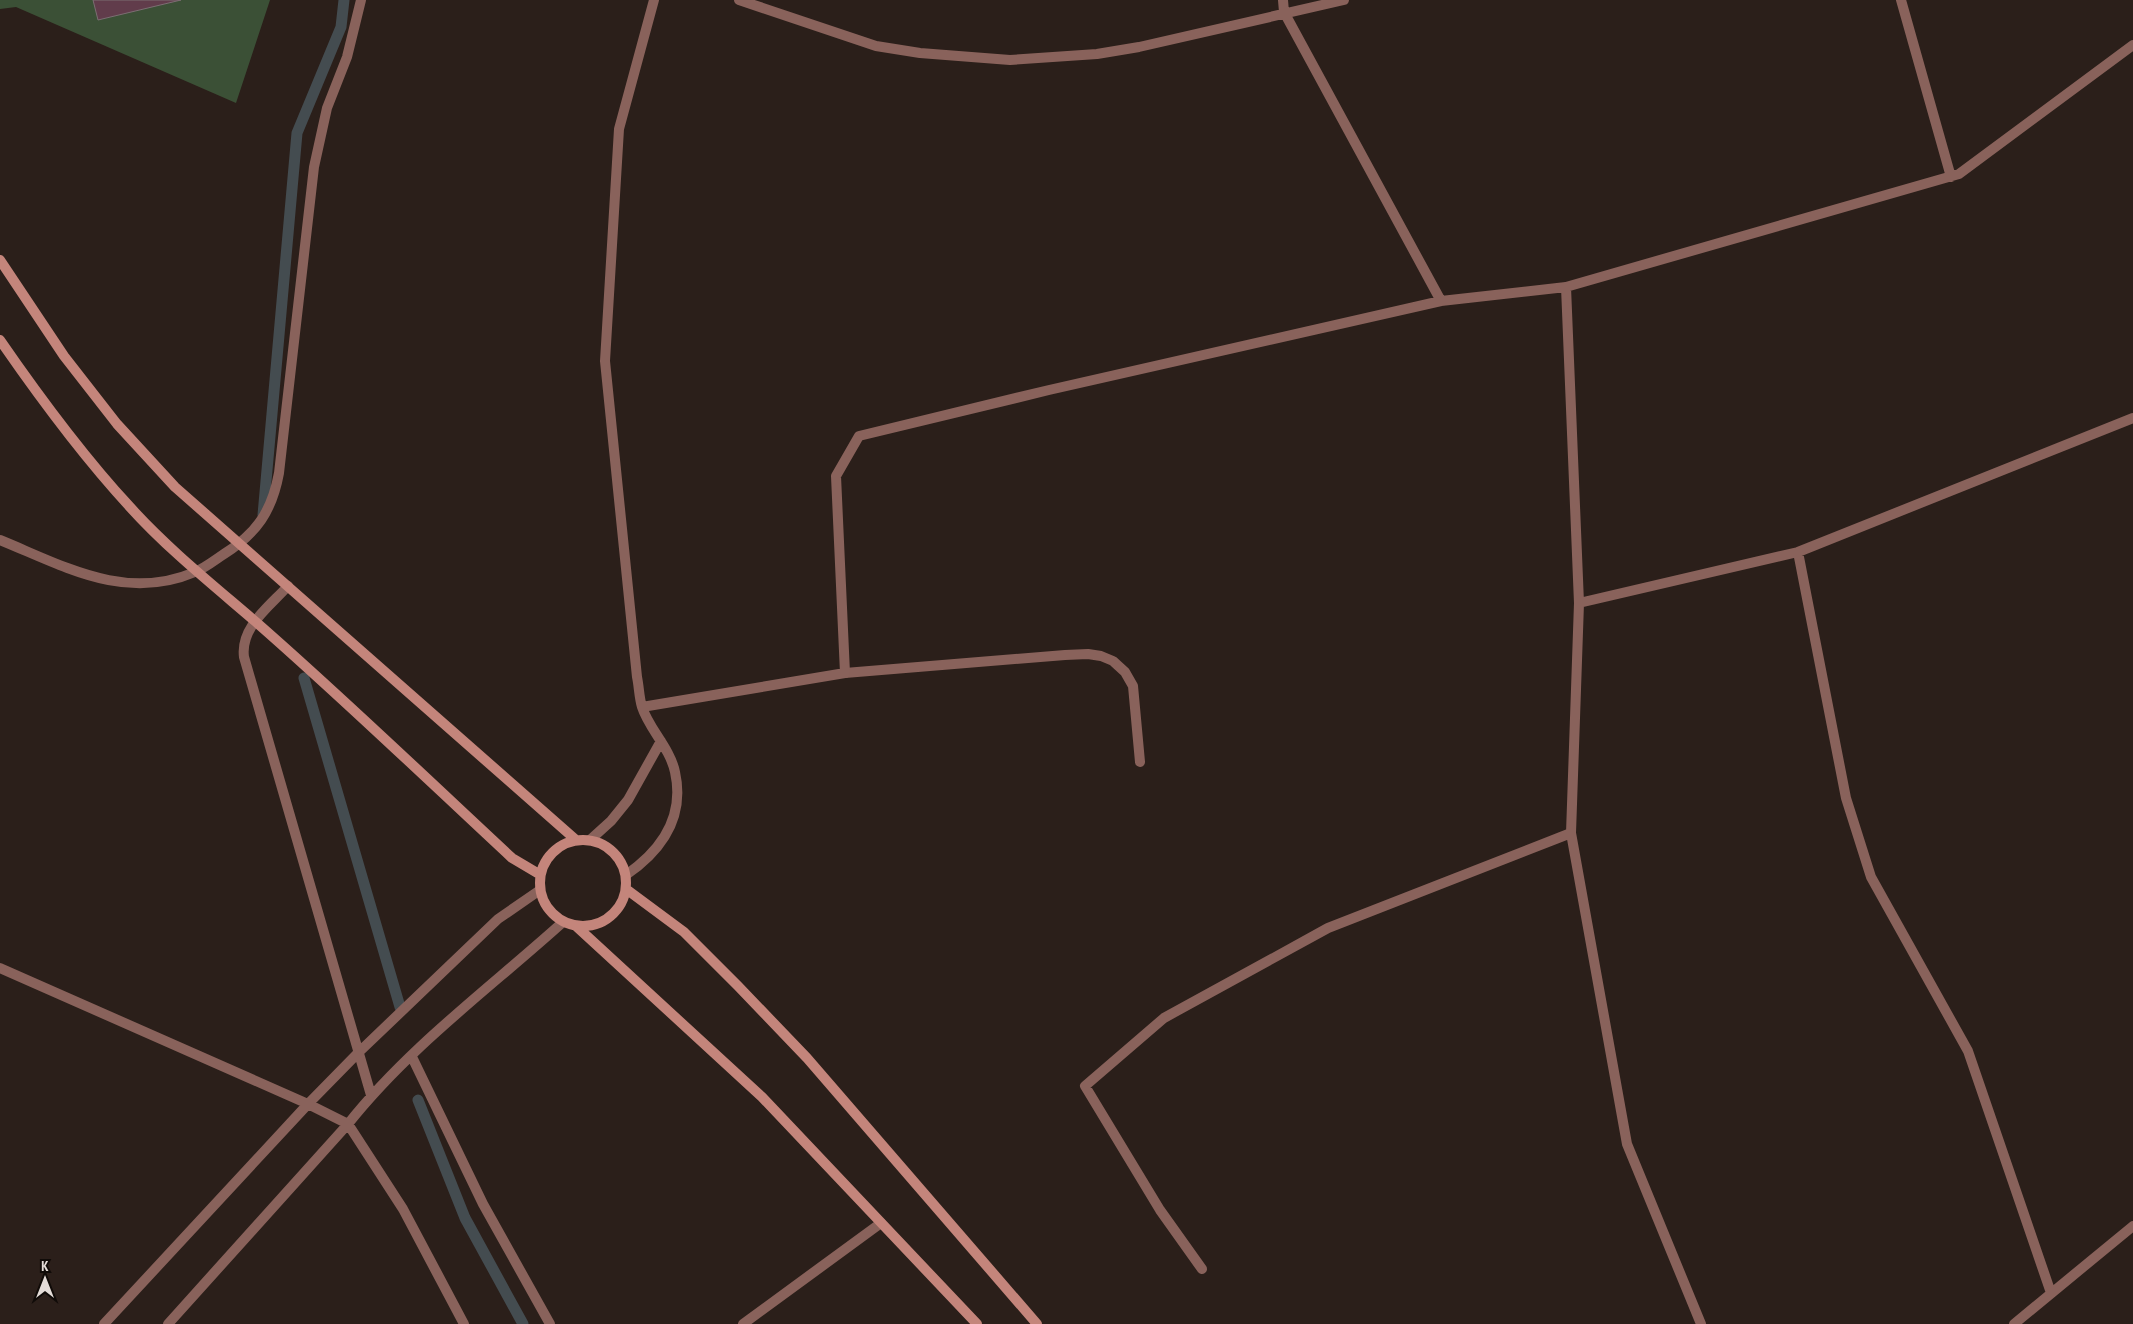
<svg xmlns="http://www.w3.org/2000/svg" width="2133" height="1324" font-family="'PT Sans Narrow',sans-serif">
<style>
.green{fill:#3b5036}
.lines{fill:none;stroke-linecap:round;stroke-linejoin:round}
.stream{stroke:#444c50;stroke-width:11}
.building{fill:#613c4b;stroke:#7c6e73}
.lane{stroke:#89625b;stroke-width:10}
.street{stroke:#89625b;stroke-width:10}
.secondary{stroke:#c4857b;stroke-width:10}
</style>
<rect width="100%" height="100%" fill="#2b1f1a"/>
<path class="green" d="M 0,0 L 270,0 L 236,103 L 16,7 L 0,9 Z"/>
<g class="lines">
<path class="stream" d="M 263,515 L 297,133 L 341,27 L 344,0
M 304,678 L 400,1007
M 418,1100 L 465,1218 L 523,1324"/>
</g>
<path class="building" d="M 93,0 L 181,0 L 98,20 Z"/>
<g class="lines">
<path class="lane" d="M 845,673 L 1065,655 L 1088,654 L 1101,656 L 1113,661 L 1125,672 L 1133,686 L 1140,762"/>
<path class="street" d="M 739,0 L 876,46 L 920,53 L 1010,60 L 1097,54 L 1139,47 L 1344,0
M 1283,0 L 1284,12 L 1441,301 L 1566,287 L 1959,174 L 2133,45
M 1901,0 L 1951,177
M 1566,287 L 1579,603 L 1571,833 L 1627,1144 L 1701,1324
M 0,540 C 64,566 125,602 195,572 C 205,568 215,560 224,554 C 257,533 272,511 279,473 L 314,167 L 327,108 L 347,57 L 361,0
M 288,586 C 270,606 240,627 244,657 L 371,1095
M 1579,603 L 1798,552
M 642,707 L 845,673 L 836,476 L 859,436 L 1049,390 L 1441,301
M 590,840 L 611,821 L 628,800 L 661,741
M 626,875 C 662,850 685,817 675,772 C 670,748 649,729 642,707 C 639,697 639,686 637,677 L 605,361 L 619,129 L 654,0
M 0,968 L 308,1104 L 348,1124 L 403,1209 L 464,1324
M 412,1057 L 483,1204 L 550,1324
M 1202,1269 L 1160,1210 L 1085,1086 L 1164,1018 L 1328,928 L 1571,833
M 2051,1293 L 1968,1051 L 1871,877 L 1846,798 L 1798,552 L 2133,418
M 104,1324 L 308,1104 L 358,1053 L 498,919 L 540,890
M 168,1324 L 348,1124 C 409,1047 491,987 563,922
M 743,1324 L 881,1223
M 2014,1324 L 2133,1226"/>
<path class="secondary" d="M 0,260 L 64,356 L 117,424 L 175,487 L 576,840
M 0,340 C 40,398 82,455 130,507 C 168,549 213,585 256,622 C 343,698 427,779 512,858 L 539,874
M540 883a43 43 0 1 1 86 0a43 43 0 1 1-86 0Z
M 626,889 L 684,932 L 738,986 L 807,1058 L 1037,1324
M 576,926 L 762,1097 L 977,1324"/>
</g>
<g transform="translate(45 1279)" stroke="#100b08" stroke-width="4" paint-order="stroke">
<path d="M0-4L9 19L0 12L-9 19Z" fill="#e4dcd8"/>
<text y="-8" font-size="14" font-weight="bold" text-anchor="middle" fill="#e4dcd8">K</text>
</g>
</svg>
